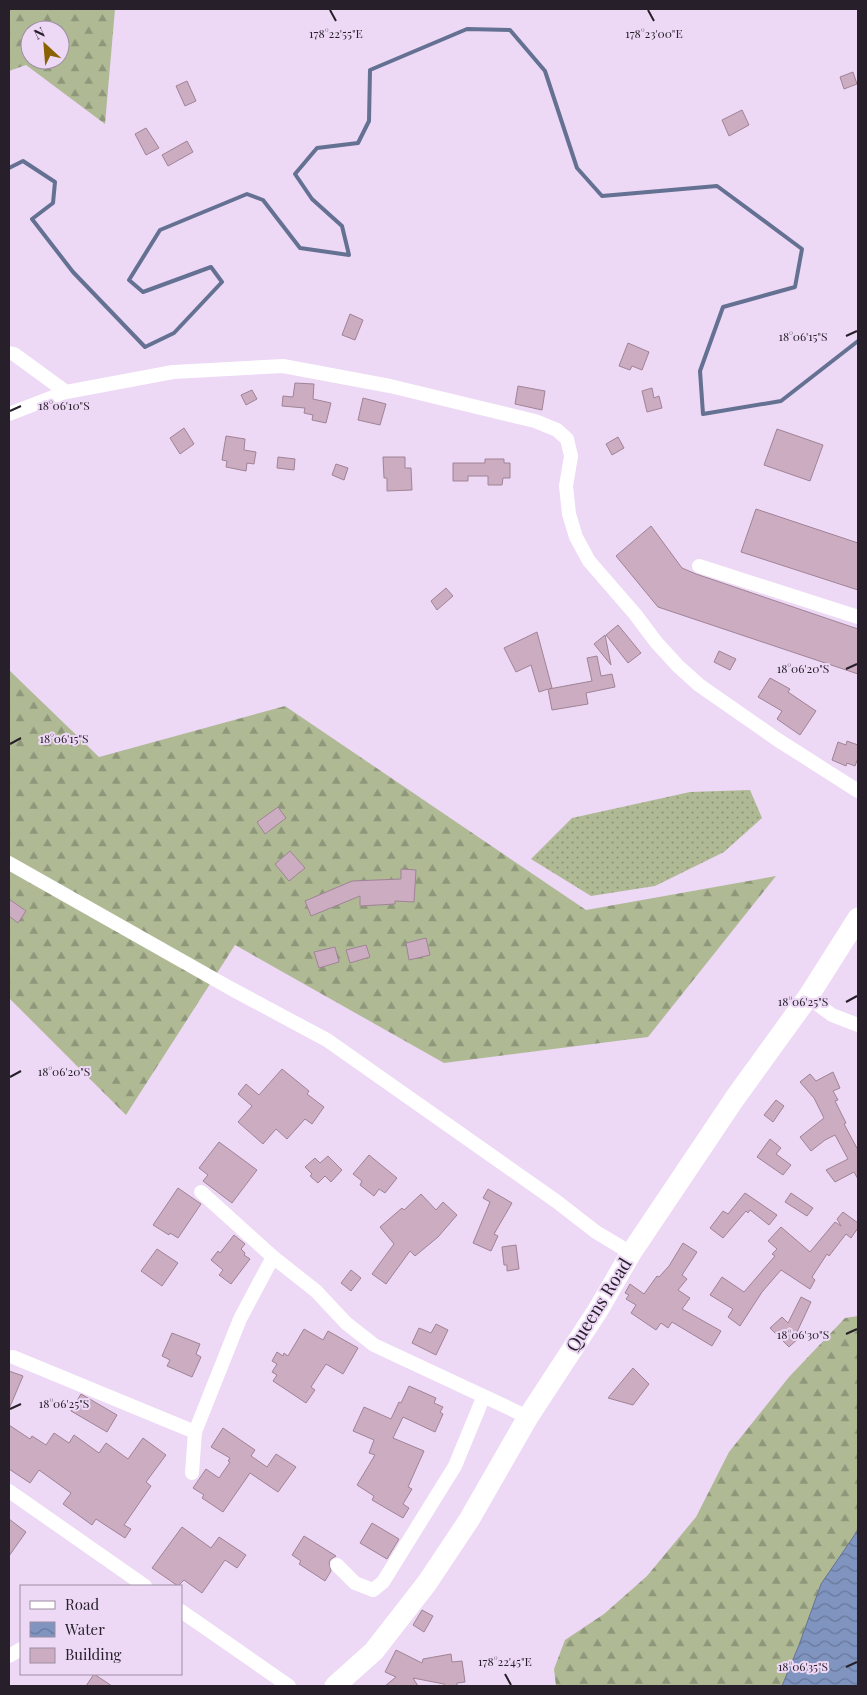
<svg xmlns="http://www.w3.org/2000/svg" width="867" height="1695" font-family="'Playfair Display',serif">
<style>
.grass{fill:url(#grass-dots)}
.forest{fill:url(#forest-firs);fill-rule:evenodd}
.water{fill:url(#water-waves);stroke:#657192}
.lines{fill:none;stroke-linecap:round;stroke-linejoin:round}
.stream{stroke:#657192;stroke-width:4}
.building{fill:#cbacc0;stroke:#a08396}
.minor{stroke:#fff;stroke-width:14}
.highway{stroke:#fff;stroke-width:21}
.ticks{fill:none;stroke:#27202a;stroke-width:2}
.labels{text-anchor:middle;stroke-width:4;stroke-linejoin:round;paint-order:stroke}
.street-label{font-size:18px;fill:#27202a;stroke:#edd8f5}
.ticks-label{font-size:12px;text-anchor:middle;fill:#27202a;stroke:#edd8f5;stroke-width:4;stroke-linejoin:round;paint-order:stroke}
</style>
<defs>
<pattern id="grass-dots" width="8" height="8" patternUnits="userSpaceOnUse" patternTransform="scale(1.25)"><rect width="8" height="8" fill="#afba95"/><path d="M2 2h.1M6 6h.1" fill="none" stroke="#8e977a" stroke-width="1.8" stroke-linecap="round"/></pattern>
<pattern id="forest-firs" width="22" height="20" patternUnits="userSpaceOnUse" patternTransform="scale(1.25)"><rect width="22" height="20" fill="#afba95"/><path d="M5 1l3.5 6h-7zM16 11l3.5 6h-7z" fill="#8e977a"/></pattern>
<pattern id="water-waves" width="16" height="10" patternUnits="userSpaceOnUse" patternTransform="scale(1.25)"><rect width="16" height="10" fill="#7f94bf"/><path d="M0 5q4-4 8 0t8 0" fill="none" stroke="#68789b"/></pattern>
</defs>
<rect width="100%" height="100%" fill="#edd8f5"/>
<path class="grass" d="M 750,790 L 762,818 L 724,852 L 655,886 L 591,896 L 531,859 L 572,818 L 690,792 Z"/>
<path class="forest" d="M 9,9 L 115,9 L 105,124 L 26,65 L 9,71 ZM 30,30 L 60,30 L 60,60 L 30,60 Z
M 9,670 L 99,757 L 285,706 L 586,910 L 776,876 L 648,1037 L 444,1063 L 235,945 L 126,1115 L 9,998 Z
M 858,1316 L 858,1530 L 821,1584 L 799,1645 L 782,1686 L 556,1686 L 554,1669 L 565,1640 L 604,1614 L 647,1576 L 696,1517 L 729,1452 L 789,1377 L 845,1318 Z"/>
<path class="water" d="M 858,1530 L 858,1686 L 782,1686 L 799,1645 L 821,1584 Z"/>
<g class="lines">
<path class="stream" d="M 9,168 L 23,161 L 55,182 L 53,203 L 32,219 L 73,272 L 145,347 L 174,333 L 222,282 L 211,267 L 143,292 L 129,280 L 160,230 L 247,194 L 263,200 L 300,248 L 349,255 L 342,226 L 312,199 L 295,174 L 317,148 L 358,143 L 369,121 L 370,70 L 467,29 L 510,30 L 545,71 L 577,168 L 602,196 L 717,186 L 802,249 L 795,287 L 723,307 L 700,371 L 703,414 L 781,401 L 858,341"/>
</g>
<path class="building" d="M 853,72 L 857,84 L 844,89 L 840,77 Z
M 187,81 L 196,101 L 185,106 L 176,86 Z
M 742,110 L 749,125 L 729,136 L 722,120 Z
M 146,128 L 159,148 L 146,155 L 135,134 Z
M 187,141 L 193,152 L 168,166 L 162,155 Z
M 350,314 L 363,320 L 355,340 L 342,335 Z
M 628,343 L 649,352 L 642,370 L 632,366 L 630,370 L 619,366 Z
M 295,383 L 314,384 L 313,399 L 331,403 L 326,423 L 312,420 L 313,415 L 304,413 L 305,408 L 282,406 L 283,396 L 293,397 Z
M 518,386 L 545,391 L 542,410 L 515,404 Z
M 652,388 L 654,398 L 659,396 L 662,408 L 647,412 L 642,391 Z
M 252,390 L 257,399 L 246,405 L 241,395 Z
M 363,398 L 386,404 L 380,425 L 358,420 Z
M 184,428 L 194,444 L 180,454 L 170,438 Z
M 777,429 L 823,445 L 810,481 L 764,465 Z
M 226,436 L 245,439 L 244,450 L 256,452 L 254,464 L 247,463 L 246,471 L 226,467 L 227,461 L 222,460 Z
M 618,437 L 624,448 L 612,455 L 606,444 Z
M 278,457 L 295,459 L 294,470 L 277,468 Z
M 383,457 L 405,457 L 405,468 L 411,468 L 412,490 L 387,491 L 387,478 L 384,478 Z
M 485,459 L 504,459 L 504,463 L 510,463 L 510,478 L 503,478 L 502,485 L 488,485 L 488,476 L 468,476 L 468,481 L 453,481 L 453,463 L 485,463 Z
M 336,464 L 348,468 L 344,480 L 332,475 Z
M 756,509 L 858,543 L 858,590 L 741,552 Z
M 651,526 L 682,568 L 696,574 L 858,629 L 858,674 L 658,607 L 616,556 Z
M 446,588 L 453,596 L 437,610 L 431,601 Z
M 618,625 L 641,653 L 628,663 L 606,635 Z
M 537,632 L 552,688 L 549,689 L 592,681 L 587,658 L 597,656 L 601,676 L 612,674 L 615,687 L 586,693 L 588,704 L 552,710 L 548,689 L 539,692 L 531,665 L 516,672 L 504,648 Z
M 605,635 L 611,665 L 594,644 Z
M 719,651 L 736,659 L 730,670 L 714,662 Z
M 770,678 L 790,689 L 788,692 L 816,711 L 800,735 L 777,719 L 782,711 L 758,697 Z
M 847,741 L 858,745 L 858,758 L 855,766 L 847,763 L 846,766 L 832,760 L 838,742 L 846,745 Z
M 278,807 L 286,818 L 265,834 L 257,822 Z
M 290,851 L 305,868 L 289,881 L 275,864 Z
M 401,869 L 416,870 L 414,902 L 395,901 L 395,904 L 360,906 L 360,896 L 311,916 L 305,901 L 352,881 L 401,879 Z
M 9,899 L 26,911 L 18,923 L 9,916 Z
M 426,938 L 430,955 L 409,960 L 406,943 Z
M 366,945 L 370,957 L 350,963 L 346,950 Z
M 335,947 L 339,962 L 319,968 L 314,952 Z
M 282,1069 L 309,1091 L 307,1094 L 324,1107 L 312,1124 L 305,1119 L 287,1139 L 276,1129 L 263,1144 L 238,1122 L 252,1106 L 238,1094 L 246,1084 L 259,1095 Z
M 833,1072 L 840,1088 L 833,1091 L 838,1100 L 835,1101 L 846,1123 L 844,1124 L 858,1150 L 858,1179 L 854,1172 L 835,1182 L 826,1170 L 848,1159 L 835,1135 L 825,1140 L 811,1151 L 800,1137 L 824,1118 L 814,1098 L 800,1082 L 810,1074 L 816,1081 Z
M 776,1100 L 784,1106 L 773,1122 L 764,1115 Z
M 770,1139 L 781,1148 L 776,1154 L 791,1165 L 783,1175 L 757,1157 Z
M 219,1142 L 257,1170 L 232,1203 L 203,1181 L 208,1175 L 199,1168 Z
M 369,1155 L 397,1178 L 385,1193 L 379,1189 L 374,1196 L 360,1185 L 362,1181 L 353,1174 Z
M 328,1156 L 342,1170 L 331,1182 L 325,1176 L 318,1183 L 310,1176 L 312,1174 L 305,1167 L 315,1158 L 320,1163 Z
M 178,1188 L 201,1204 L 178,1238 L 170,1233 L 169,1235 L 153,1225 Z
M 488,1189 L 512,1203 L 494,1234 L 498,1236 L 491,1251 L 473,1243 L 490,1202 L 483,1198 Z
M 745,1193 L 777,1215 L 769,1225 L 750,1210 L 748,1213 L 746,1211 L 723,1238 L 710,1228 L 723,1211 L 728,1214 Z
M 791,1193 L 813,1208 L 807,1216 L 785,1202 Z
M 421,1194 L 436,1210 L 443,1202 L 457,1215 L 438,1237 L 415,1256 L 410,1251 L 386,1284 L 372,1274 L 394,1244 L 380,1227 L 402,1208 L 404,1210 Z
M 843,1212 L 858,1223 L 858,1228 L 851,1238 L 846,1234 L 829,1256 L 827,1254 L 812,1277 L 815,1280 L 810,1289 L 781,1270 L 762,1292 L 740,1326 L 728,1317 L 733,1309 L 710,1295 L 722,1277 L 744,1292 L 775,1256 L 772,1254 L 777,1249 L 768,1241 L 781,1227 L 810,1252 L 835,1222 L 841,1226 L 837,1219 Z
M 234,1235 L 245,1244 L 241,1249 L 245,1253 L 244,1255 L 250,1259 L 231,1284 L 219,1275 L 223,1270 L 211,1260 L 218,1251 L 220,1253 Z
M 683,1243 L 697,1252 L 682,1275 L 687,1279 L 678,1290 L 690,1298 L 682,1309 L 721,1331 L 712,1346 L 672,1322 L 668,1328 L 661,1323 L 656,1330 L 631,1313 L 636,1305 L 626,1299 L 629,1295 L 625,1293 L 630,1284 L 644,1294 L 657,1276 L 659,1277 L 669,1266 Z
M 516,1245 L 519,1269 L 507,1271 L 507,1265 L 504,1265 L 502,1247 Z
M 157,1249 L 178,1263 L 162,1286 L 141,1271 Z
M 351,1270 L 361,1278 L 351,1291 L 341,1283 Z
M 801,1297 L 811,1302 L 797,1332 L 801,1336 L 789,1347 L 770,1328 L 782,1317 L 788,1323 Z
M 436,1324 L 448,1330 L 436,1355 L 412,1343 L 419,1328 L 431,1333 Z
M 304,1329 L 323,1340 L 328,1331 L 358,1348 L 343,1374 L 326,1364 L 311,1387 L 315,1390 L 306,1403 L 273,1381 L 277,1375 L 272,1372 L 277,1364 L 272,1361 L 277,1352 L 283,1356 L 284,1353 L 288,1356 Z
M 172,1333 L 200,1344 L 196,1354 L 201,1357 L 192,1377 L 167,1366 L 170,1360 L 162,1356 Z
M 633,1368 L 649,1384 L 633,1405 L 608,1398 Z
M 9,1371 L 23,1376 L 9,1409 Z
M 409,1386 L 436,1398 L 434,1403 L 443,1407 L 440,1412 L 443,1414 L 435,1432 L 403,1417 L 393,1438 L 424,1451 L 408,1487 L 412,1489 L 403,1504 L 409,1508 L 403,1518 L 372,1500 L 374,1496 L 357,1485 L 375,1455 L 369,1453 L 374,1440 L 353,1431 L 364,1407 L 391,1419 L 399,1402 L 401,1403 Z
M 81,1394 L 117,1415 L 107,1432 L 71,1411 Z
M 9,1425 L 30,1439 L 32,1436 L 46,1445 L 54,1433 L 69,1443 L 74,1435 L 99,1453 L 106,1443 L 128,1459 L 143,1438 L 166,1455 L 146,1482 L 151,1486 L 124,1525 L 131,1529 L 125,1538 L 96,1519 L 92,1525 L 63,1504 L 71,1493 L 39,1470 L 30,1483 L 9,1469 Z
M 223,1428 L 255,1450 L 251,1456 L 267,1467 L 276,1454 L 296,1467 L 278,1492 L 250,1473 L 223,1512 L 202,1498 L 204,1495 L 193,1488 L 206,1469 L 219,1478 L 230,1462 L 228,1461 L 230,1458 L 211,1447 Z
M 9,1519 L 26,1532 L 9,1556 Z
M 372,1523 L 399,1539 L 387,1559 L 360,1543 Z
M 182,1527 L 211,1548 L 219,1537 L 246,1555 L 237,1568 L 225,1560 L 202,1593 L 184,1580 L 178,1586 L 152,1568 Z
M 304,1536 L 336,1556 L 331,1559 L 329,1562 L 331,1571 L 325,1581 L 299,1564 L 301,1561 L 292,1555 Z
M 422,1610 L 433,1616 L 424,1632 L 413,1625 Z
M 396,1650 L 422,1663 L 423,1659 L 451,1654 L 452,1662 L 462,1661 L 465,1682 L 457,1683 L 457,1686 L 445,1686 L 444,1684 L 413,1678 L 418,1686 L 385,1686 L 396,1677 L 385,1672 Z
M 94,1674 L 112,1686 L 86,1686 Z"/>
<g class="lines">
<path class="minor" d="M 9,353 L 14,354 L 66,392
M 9,414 L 66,392 L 173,372 L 283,366 L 390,386 L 535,421 L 557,430 L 567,439 L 571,456 L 566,486 L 569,514 L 576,537 L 589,561 L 635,614 L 656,642 L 678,666 L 699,685 L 778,740 L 858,791
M 699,566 L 858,617
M 9,863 L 230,988 L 327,1040 L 556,1201 L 596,1232 L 631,1253
M 808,997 L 832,1015 L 858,1025
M 201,1192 L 273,1257 L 316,1291 L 346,1323 L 374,1345 L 528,1417
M 13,1357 L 195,1432
M 192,1473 L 195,1432 L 240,1319 L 273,1257
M 9,1491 L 145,1586
M 337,1565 L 355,1583 L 373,1590 L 383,1582 L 455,1466 L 483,1398
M 181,1611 L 289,1686
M 9,1656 L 21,1649"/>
<path class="highway" d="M 335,1686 L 374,1651 L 427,1583 L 469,1520 L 528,1417 L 598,1310 L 631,1253 L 735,1098 L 808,997 L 858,918"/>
</g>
<path class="ticks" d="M 330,10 L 336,21M 648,10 L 654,21M 846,336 L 857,331M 10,411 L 21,406M 846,669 L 857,664M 10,744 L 21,738M 846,1002 L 857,996M 10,1077 L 21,1071M 846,1334 L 857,1329M 10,1409 L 21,1404M 846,1667 L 857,1662M 505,1674 L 511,1685"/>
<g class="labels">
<g class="street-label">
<text transform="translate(599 1305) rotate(-58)" y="6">Queens Road</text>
</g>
</g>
<g class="ticks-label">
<text x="336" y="38">178°22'55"E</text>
<text x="654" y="38">178°23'00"E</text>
<text x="803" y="341">18°06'15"S</text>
<text x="64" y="410">18°06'10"S</text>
<text x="803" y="673">18°06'20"S</text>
<text x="64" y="743">18°06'15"S</text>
<text x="803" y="1006">18°06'25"S</text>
<text x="64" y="1076">18°06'20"S</text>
<text x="803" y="1339">18°06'30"S</text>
<text x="64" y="1408">18°06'25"S</text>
<text x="505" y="1666">178°22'45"E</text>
<text x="803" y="1671">18°06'35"S</text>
</g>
<rect width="867" height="1695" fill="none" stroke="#27202a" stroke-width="20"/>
<rect x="20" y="1585" width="162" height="90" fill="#edd8f5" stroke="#9e8ea4"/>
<rect x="30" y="1601" width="25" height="8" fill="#ffffff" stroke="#9e8ea4"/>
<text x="65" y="1610" font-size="15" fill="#27202a">Road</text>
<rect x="30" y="1622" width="25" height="15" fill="url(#water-waves)" stroke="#9e8ea4"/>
<text x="65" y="1635" font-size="15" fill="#27202a">Water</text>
<rect x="30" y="1648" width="25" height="15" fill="#cbacc0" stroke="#9e8ea4"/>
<text x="65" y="1660" font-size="15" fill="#27202a">Building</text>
<g transform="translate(45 45) rotate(334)"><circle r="24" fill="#edd8f5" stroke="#9e8ea4"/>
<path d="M0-4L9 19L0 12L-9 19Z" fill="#8b6203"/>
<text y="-8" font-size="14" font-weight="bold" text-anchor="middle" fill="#27202a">N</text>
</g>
</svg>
